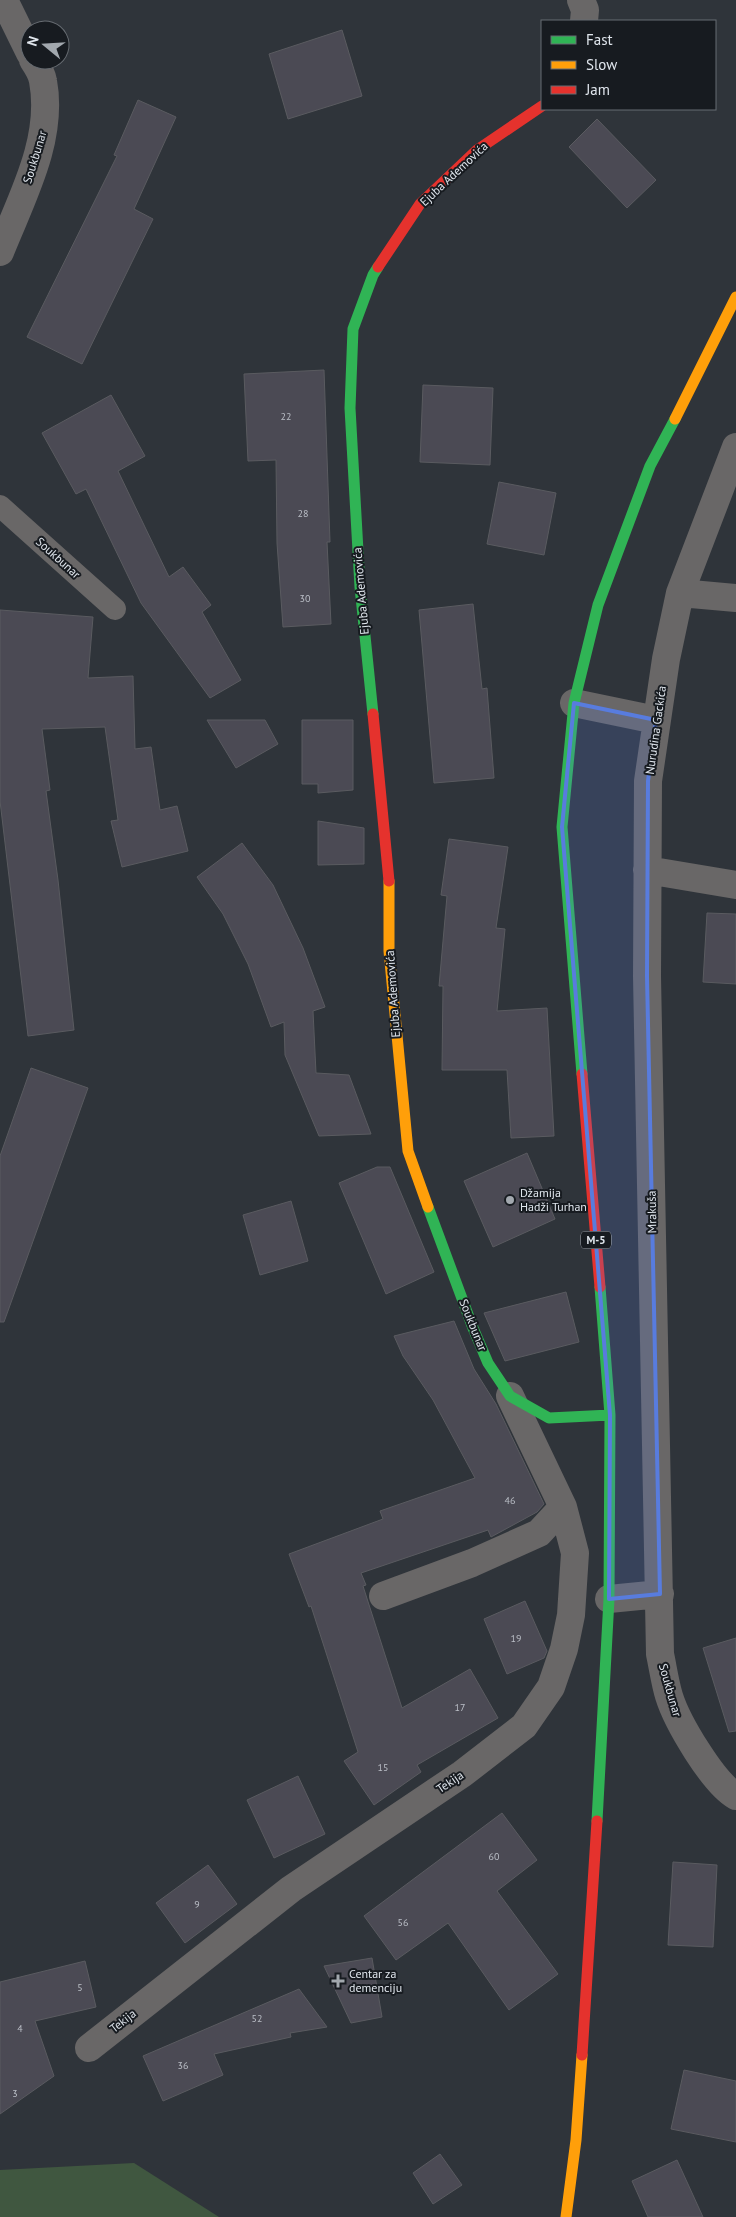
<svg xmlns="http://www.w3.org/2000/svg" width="736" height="2217" font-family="'PT Sans',sans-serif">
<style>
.green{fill:#405740}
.building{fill:#4b4a54;stroke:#5a5b60}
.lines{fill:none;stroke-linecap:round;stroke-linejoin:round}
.lane{stroke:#696767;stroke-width:22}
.street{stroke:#696767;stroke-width:28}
.fast{stroke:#30b455;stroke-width:11}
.slow{stroke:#ff9f0a;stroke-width:11}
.jam{stroke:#e5322d;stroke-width:11}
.marked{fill:#587cde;fill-opacity:0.2;stroke:#587cde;stroke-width:4;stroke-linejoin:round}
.poi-dot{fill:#a2a8ae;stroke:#171b20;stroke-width:2}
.labels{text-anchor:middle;stroke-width:4;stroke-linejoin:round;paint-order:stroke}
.number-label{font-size:10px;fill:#bbbfc7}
.shield{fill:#171b20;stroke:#a4a9b0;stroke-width:1}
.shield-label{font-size:11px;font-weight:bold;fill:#e0e6ed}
.street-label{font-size:12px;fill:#e0e6ed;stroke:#171b20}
.poi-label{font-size:12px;fill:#e0e6ed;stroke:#171b20;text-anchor:start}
</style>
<rect width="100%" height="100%" fill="#2f343a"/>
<path class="green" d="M 134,2163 L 219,2217 L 0,2217 L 0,2170 Z"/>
<path class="building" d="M 342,30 L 362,96 L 288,119 L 269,54 Z
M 138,100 L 176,117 L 134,209 L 153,219 L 82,364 L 27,337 L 117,156 L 114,155 Z
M 597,119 L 656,180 L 627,208 L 569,147 Z
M 324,370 L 330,542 L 327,542 L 331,624 L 283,627 L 277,543 L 276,460 L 248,461 L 244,374 Z
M 423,385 L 493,388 L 490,465 L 420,462 Z
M 111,395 L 145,456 L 118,471 L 169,577 L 183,567 L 211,605 L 202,612 L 241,680 L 210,698 L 141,603 L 86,489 L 76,494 L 42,433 Z
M 499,482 L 556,493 L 544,555 L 487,544 Z
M 473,604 L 482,689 L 487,688 L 494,778 L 434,783 L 419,610 Z
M 0,610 L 93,617 L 88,678 L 133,676 L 135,749 L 151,747 L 160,810 L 177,806 L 188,851 L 122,867 L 111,821 L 118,820 L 105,727 L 42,729 L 50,790 L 46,791 L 58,880 L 74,1030 L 28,1036 L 0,801 Z
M 207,720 L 265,720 L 278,744 L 236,768 Z
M 302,720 L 353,720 L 353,790 L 318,793 L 318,784 L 302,784 Z
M 318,821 L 364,828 L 364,864 L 318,865 Z
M 449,839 L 508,847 L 496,928 L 505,929 L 497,1011 L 547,1008 L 554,1136 L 511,1138 L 507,1070 L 442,1070 L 443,986 L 439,986 L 447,896 L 441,895 Z
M 242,843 L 273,885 L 303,948 L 325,1007 L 313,1011 L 316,1073 L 349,1075 L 371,1134 L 319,1136 L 285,1055 L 284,1022 L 271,1027 L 248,964 L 223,914 L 197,877 Z
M 707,913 L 736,914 L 736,984 L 703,982 Z
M 31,1068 L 88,1088 L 4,1322 L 0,1322 L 0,1156 Z
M 527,1153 L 555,1219 L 493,1247 L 464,1181 Z
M 377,1167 L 390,1167 L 434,1272 L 386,1294 L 339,1183 Z
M 291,1201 L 308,1261 L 260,1275 L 243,1215 Z
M 566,1292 L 579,1342 L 505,1361 L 484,1313 Z
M 454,1321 L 474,1369 L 496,1404 L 544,1504 L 537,1512 L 491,1537 L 488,1530 L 361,1573 L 366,1585 L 363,1586 L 402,1708 L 470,1669 L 498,1718 L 417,1765 L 421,1772 L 374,1805 L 344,1761 L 358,1752 L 311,1606 L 309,1607 L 289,1554 L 383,1519 L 380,1511 L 475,1478 L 433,1400 L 403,1356 L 394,1336 Z
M 525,1601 L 547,1651 L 544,1658 L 507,1674 L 484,1619 Z
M 736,1638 L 736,1731 L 729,1732 L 703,1648 Z
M 298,1776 L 325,1834 L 274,1858 L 247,1800 Z
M 502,1813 L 537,1860 L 497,1891 L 558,1974 L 509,2010 L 448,1923 L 396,1960 L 364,1916 Z
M 673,1862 L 717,1865 L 713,1947 L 668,1945 Z
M 208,1865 L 237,1904 L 185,1943 L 156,1903 Z
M 372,1958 L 382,2017 L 351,2023 L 324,1966 Z
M 85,1961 L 96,2007 L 35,2021 L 54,2076 L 0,2114 L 0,1982 Z
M 299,1989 L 327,2027 L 290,2033 L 291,2037 L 214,2054 L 223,2075 L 163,2101 L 143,2056 Z
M 684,2070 L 736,2081 L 736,2142 L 671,2129 Z
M 440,2154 L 462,2185 L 433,2204 L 413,2173 Z
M 677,2160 L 703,2217 L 648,2217 L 632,2181 Z"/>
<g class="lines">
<path class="lane" d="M 0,506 L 115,609"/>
<path class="street" d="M 4,0 L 30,53
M 581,0 L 585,10 L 584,21
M 0,252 C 21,199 54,140 43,81 C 42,74 37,66 33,60
M 736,447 L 680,593 L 666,659 L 648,781 L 647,976 L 660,1654 C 663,1668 665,1683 669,1696 C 677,1722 713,1783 736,1796
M 680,593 L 736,598
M 574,703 L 656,720
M 647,870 L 736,885
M 383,1596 L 472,1563 L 539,1533 L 563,1507
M 609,1599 L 660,1594
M 89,2048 L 291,1889 L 462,1774 L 524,1726 L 551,1687 L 564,1649 L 571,1615 L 575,1553 L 563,1507 L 510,1396"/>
<path class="fast" d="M 373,714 L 360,587 L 350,408 L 353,329 L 373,275 L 378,267
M 582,1074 L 562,827 L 574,703 L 598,605 L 650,466 L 675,419
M 428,1207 L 473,1328 L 488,1363 L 510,1396 L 549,1418 L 610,1415
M 597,1821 L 609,1599 L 610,1415 L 600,1287"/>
<path class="slow" d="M 675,419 L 736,297
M 389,881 L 389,951 L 408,1151 L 428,1207
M 566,2217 L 576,2140 L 582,2055"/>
<path class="jam" d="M 378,267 L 420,204 L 477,150 L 542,106
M 373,714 L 389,881
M 582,1074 L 600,1287
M 582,2055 L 597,1821"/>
</g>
<path class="marked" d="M 574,703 L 656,720 L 648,781 L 647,976 L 660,1594 L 609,1599 L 610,1415 L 562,827 Z"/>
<g class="poi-dot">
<circle cx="510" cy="1200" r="5"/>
<path d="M335.5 1973.5h5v5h5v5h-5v5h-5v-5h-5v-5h5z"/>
</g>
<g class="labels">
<g class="number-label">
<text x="286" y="420">22</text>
<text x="303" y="517">28</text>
<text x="305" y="602">30</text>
<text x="510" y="1504">46</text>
<text x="516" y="1642">19</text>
<text x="460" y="1711">17</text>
<text x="383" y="1771">15</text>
<text x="494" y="1860">60</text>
<text x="197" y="1908">9</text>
<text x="403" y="1926">56</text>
<text x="80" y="1991">5</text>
<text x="257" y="2022">52</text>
<text x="20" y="2032">4</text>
<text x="183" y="2069">36</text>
<text x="15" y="2097">3</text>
</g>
<rect class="shield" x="581" y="1231.5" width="30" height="17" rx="4"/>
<g class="shield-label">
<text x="596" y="1244">M-5</text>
</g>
<g class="street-label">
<text transform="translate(35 157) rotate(-73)" y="4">Soukbunar</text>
<text transform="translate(454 174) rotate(-43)" y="4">Ejuba Ademovića</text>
<text transform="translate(58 558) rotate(42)" y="4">Soukbunar</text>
<text transform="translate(361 591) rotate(-95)" y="4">Ejuba Ademovića</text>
<text transform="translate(656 730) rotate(-82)" y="4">Nurudina Gackića</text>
<text transform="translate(393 994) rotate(-94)" y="4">Ejuba Ademovića</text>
<text transform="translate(652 1212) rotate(-91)" y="4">Mrakuša</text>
<text transform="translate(473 1325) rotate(68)" y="4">Soukbunar</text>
<text transform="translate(670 1690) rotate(74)" y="4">Soukbunar</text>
<text transform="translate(450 1782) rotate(-34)" y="4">Tekija</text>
<text transform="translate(123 2021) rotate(-38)" y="4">Tekija</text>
</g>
<g class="poi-label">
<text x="520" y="1197">Džamija<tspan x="520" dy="14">Hadži Turhan</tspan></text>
<text x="349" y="1978">Centar za<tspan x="349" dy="14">demenciju</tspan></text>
</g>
</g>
<rect x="541" y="20" width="175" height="90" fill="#171b20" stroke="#676c72"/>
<rect x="551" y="36" width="25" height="8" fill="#30b455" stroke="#676c72"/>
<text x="586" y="45" font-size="15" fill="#e0e6ed">Fast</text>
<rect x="551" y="61" width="25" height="8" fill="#ff9f0a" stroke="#676c72"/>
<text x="586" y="70" font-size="15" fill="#e0e6ed">Slow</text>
<rect x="551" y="86" width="25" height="8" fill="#e5322d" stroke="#676c72"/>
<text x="586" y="95" font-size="15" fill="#e0e6ed">Jam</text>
<g transform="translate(45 45) rotate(288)"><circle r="24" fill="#171b20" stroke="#676c72"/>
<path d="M0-4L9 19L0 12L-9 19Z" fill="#a2a8ae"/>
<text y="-8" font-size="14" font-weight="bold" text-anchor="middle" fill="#e0e6ed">N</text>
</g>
</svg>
